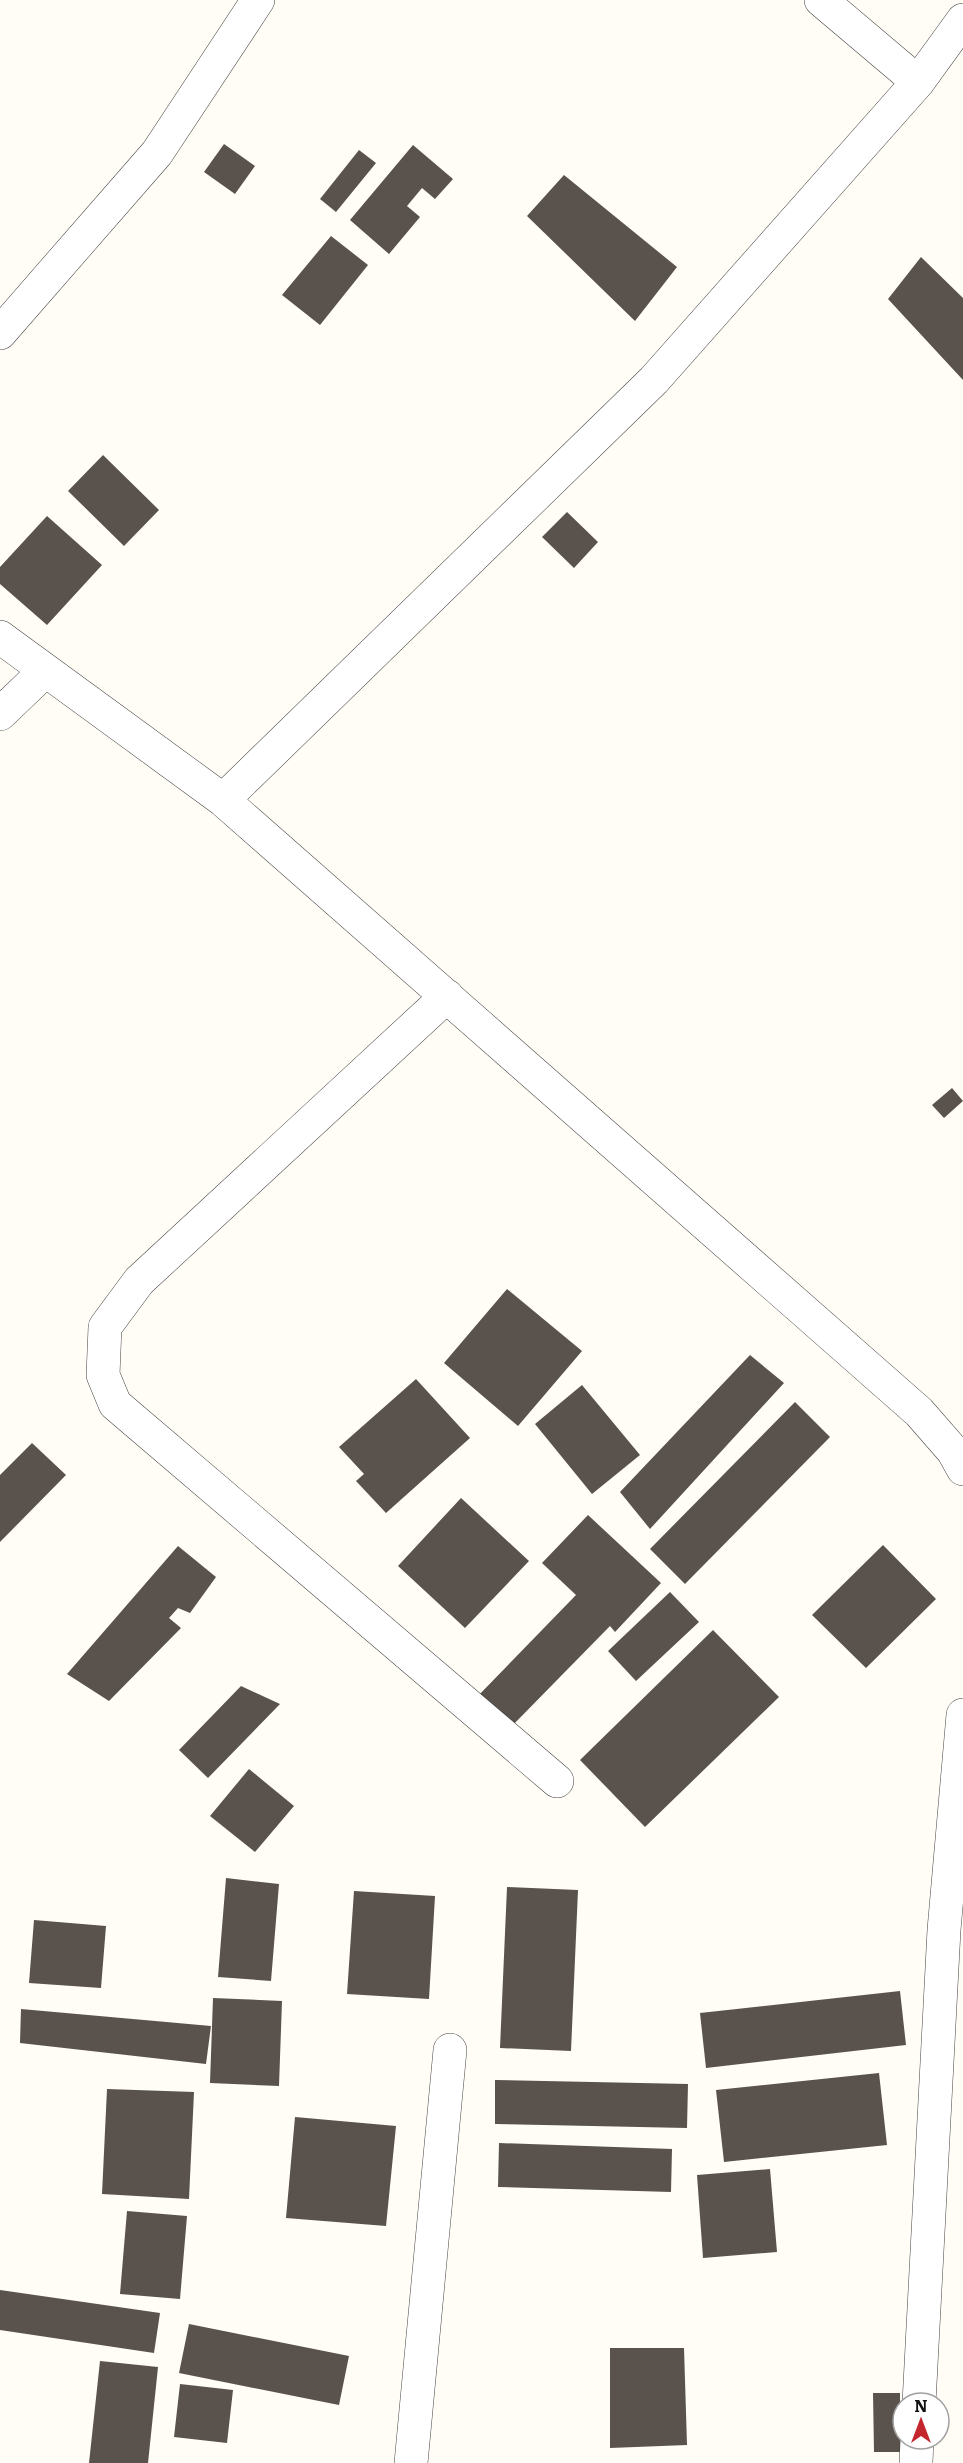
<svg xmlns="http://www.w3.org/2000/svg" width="963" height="2463" font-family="Literata,serif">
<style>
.building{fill:#5a524d}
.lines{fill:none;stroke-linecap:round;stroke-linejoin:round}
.street-casing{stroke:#444;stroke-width:34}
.street{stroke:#fff;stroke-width:33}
</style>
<rect width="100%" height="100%" fill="#fffdf5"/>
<path class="building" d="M 224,144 L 255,166 L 235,194 L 204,172 Z
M 413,145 L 453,179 L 435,199 L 422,188 L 407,206 L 420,217 L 389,254 L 350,220 Z
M 359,150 L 376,163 L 336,212 L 320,199 Z
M 564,175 L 677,267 L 635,321 L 527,216 Z
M 331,236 L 368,265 L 320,325 L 282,295 Z
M 921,257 L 963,298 L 963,380 L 888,299 Z
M 103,455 L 159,510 L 124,546 L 68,491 Z
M 567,512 L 598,542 L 574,568 L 542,537 Z
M 47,516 L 102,565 L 47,625 L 0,584 L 0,567 Z
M 952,1088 L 963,1101 L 944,1118 L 932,1105 Z
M 507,1289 L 582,1351 L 518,1426 L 444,1363 Z
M 750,1355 L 784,1383 L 650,1529 L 620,1492 Z
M 416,1379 L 470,1438 L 386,1513 L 356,1481 L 364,1474 L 339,1447 Z
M 582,1385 L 640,1455 L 592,1494 L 535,1424 Z
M 795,1402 L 830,1437 L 685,1584 L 650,1549 Z
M 32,1443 L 66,1475 L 0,1542 L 0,1475 Z
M 461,1498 L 529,1561 L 465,1628 L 398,1566 Z
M 588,1515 L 661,1583 L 615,1632 L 610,1626 L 508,1730 L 476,1698 L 576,1595 L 542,1563 Z
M 883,1545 L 936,1599 L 866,1668 L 812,1615 Z
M 178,1546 L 216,1577 L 190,1613 L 178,1608 L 169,1618 L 181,1628 L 109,1701 L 67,1674 Z
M 670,1592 L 699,1622 L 636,1681 L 608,1651 Z
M 713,1630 L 779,1697 L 645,1827 L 580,1760 Z
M 241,1686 L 280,1704 L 208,1778 L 179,1750 Z
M 249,1769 L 294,1806 L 255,1852 L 210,1816 Z
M 226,1878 L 279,1884 L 271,1981 L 218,1977 Z
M 507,1887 L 578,1890 L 571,2051 L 500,2048 Z
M 354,1891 L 435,1896 L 429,1999 L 347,1994 Z
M 34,1920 L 106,1926 L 101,1988 L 29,1983 Z
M 900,1991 L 906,2045 L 706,2068 L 700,2013 Z
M 213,1998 L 282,2001 L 279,2086 L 210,2083 Z
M 21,2009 L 211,2026 L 206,2064 L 20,2043 Z
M 879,2073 L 887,2145 L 724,2162 L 716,2090 Z
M 495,2080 L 688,2084 L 687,2128 L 495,2124 Z
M 107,2089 L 194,2092 L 189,2199 L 102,2194 Z
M 295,2117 L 396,2126 L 386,2226 L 286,2218 Z
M 499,2143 L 672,2149 L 671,2192 L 498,2187 Z
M 770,2169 L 777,2252 L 703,2258 L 697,2175 Z
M 127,2211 L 187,2216 L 180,2299 L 120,2294 Z
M 0,2290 L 160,2313 L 154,2353 L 0,2330 Z
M 189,2324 L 349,2356 L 339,2405 L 179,2373 Z
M 610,2348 L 684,2348 L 687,2445 L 610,2448 Z
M 100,2361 L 158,2367 L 148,2463 L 89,2463 Z
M 180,2384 L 233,2390 L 227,2443 L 174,2437 Z
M 873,2393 L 900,2393 L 900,2452 L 874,2452 Z"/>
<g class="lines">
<g class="street-casing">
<path id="street" d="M 821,0 L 918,82
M 0,333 L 157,153 L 258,0
M 0,637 L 223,800 L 919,1412 L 953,1451 L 963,1469
M 0,714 L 45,671
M 223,800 L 654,380 L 918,82 L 963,20
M 447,996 L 139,1281 L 105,1327 L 103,1375 L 115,1404 L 557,1781
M 919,2403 L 944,1930 L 963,1715
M 411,2463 L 450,2050
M 916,2463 L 917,2439"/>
</g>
<use href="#street" class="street"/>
</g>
<g transform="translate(921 2421)"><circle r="28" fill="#ffffff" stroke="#a0a0a0" stroke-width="1.5"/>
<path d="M0-4.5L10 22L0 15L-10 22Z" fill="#c4262e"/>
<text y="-9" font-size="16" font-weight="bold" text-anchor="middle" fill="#111111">N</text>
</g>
</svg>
